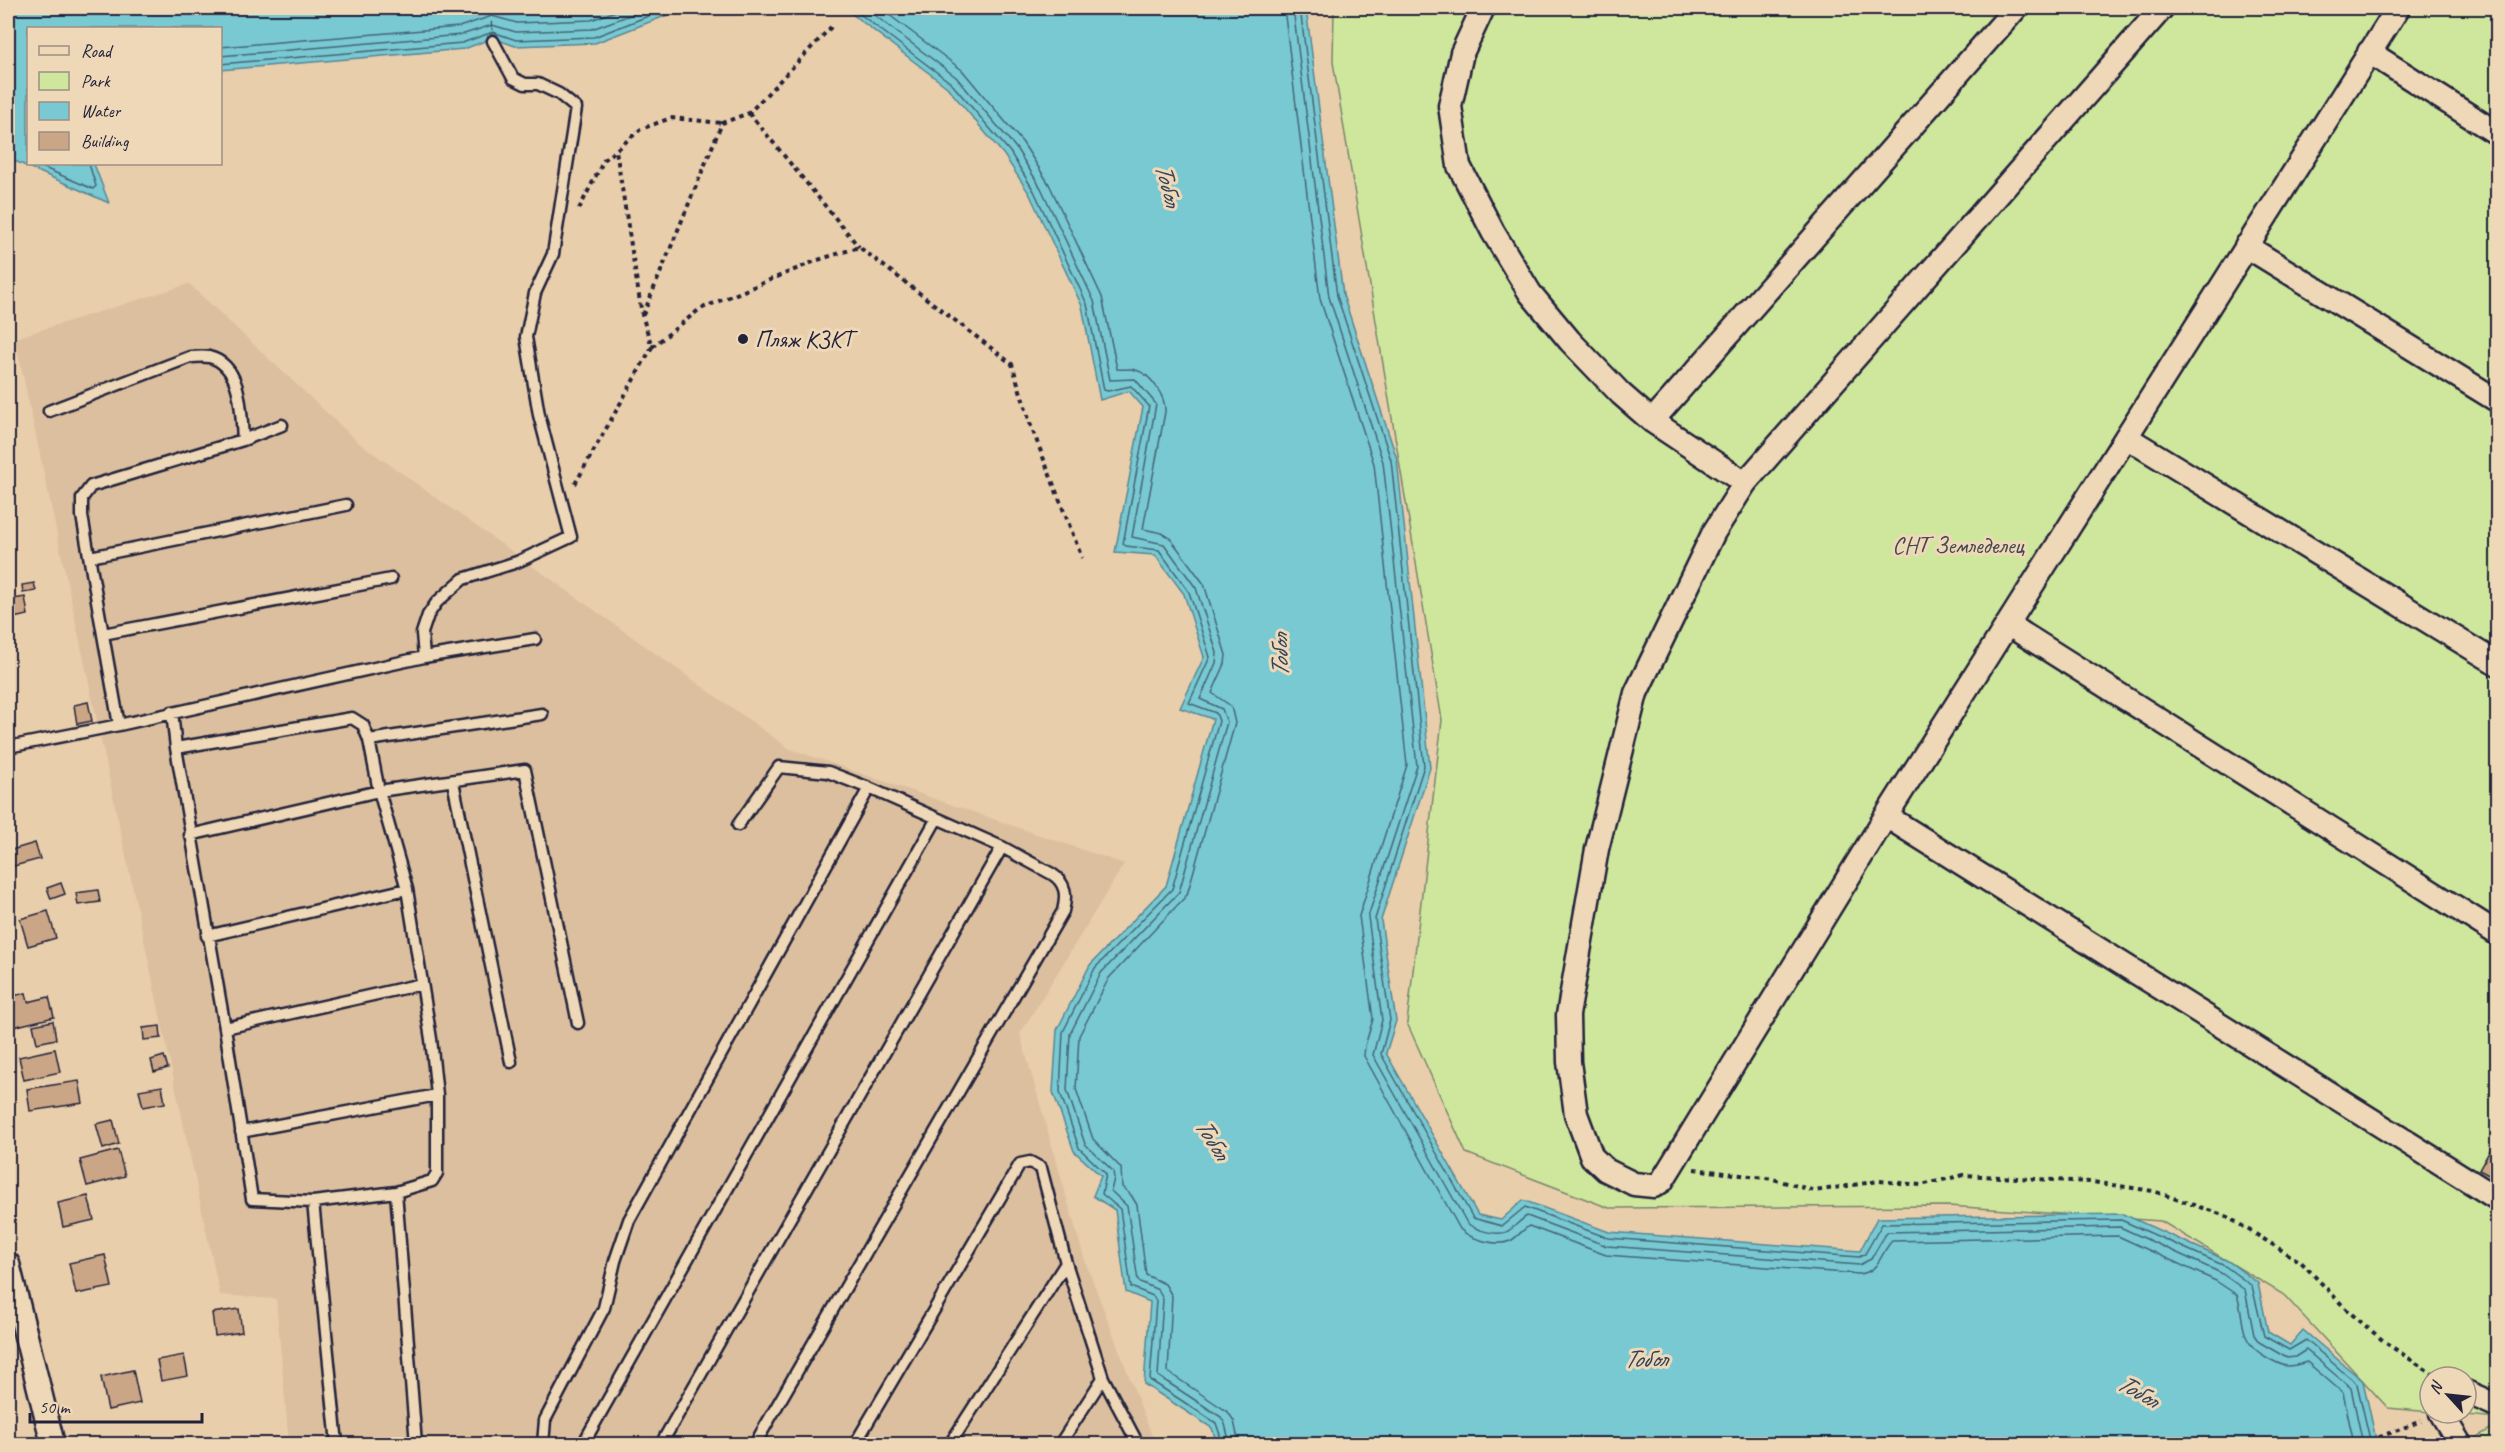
<svg xmlns="http://www.w3.org/2000/svg" width="2505" height="1452" font-family="Caveat,sans-serif">
<style>
.built{fill:#dcbf9e}
.green{fill:#cee79d;stroke:#78846c;stroke-width:1.5}
.water{fill:#78c9d1;stroke:#568695;stroke-width:1.5}
.lines{fill:none;stroke-linecap:round;stroke-linejoin:round}
.shore{stroke:#446577;stroke-width:1.5}
.ferry{stroke:#334359;stroke-width:1.5;stroke-dasharray:8 6;stroke-linecap:butt}
.building{fill:#cba686;stroke:#22223b;stroke-width:1.5}
.lane-casing{stroke:#22223b;stroke-width:15}
.street-casing{stroke:#22223b;stroke-width:27}
.path{stroke:#22223b;stroke-width:4;stroke-dasharray:4.5 4.5;stroke-linecap:butt}
.lane{stroke:#eed8b7;stroke-width:10}
.street{stroke:#eed8b7;stroke-width:22}
.poi-dot{fill:#22223b;stroke:#eed8b7;stroke-width:2}
.labels{text-anchor:middle;stroke-width:6;stroke-linejoin:round;paint-order:stroke}
.poi-label{font-size:24px;fill:#22223b;stroke:#eed8b7;text-anchor:start}
.park-label{font-size:24px;fill:#44494f;stroke:#eed8b7}
.water-label{font-size:26px;font-style:italic;fill:#334359;stroke:#eed8b7}
</style>
<rect width="100%" height="100%" fill="#e9ceab"/>
<filter id="ink" filterUnits="userSpaceOnUse"><feTurbulence type="fractalNoise" baseFrequency=".0167" numOctaves="2"/><feDisplacementMap in="SourceGraphic" scale="12" xChannelSelector="R" yChannelSelector="G"/><feConvolveMatrix kernelMatrix="1 2 1 2 8 2 1 2 1" color-interpolation-filters="sRGB"/></filter>
<g filter="url(#ink)">
<path class="built" d="M 189,284 L 359,443 L 790,749 L 1124,864 L 1020,1034 L 1084,1258 L 1155,1444 L 289,1444 L 276,1299 L 220,1295 L 15,338 Z"/>
<path class="green" d="M 1334,8 L 2497,8 L 2497,1418 L 2445,1413 L 2466,1413 L 2466,1377 L 2430,1377 L 2430,1412 L 2388,1408 L 2284,1295 L 2161,1221 L 1949,1206 L 1609,1208 L 1466,1153 L 1407,1023 L 1442,720 L 1333,62 Z
M 2497,1425 L 2497,1444 L 2465,1444 Z"/>
<path class="water" d="M 8,8 L 686,8 L 595,43 L 515,46 L 493,38 L 464,49 L 221,70 L 220,28 L 28,28 L 28,164 L 94,164 L 109,203 L 8,158 Z
M 837,8 L 1306,8 L 1343,295 L 1397,459 L 1430,768 L 1381,920 L 1396,1021 L 1386,1053 L 1478,1215 L 1501,1220 L 1523,1200 L 1609,1232 L 1860,1251 L 1877,1218 L 2123,1214 L 2228,1261 L 2258,1283 L 2268,1332 L 2290,1345 L 2303,1330 L 2363,1381 L 2377,1444 L 1217,1444 L 1212,1428 L 1144,1384 L 1150,1302 L 1126,1292 L 1115,1210 L 1093,1196 L 1101,1176 L 1074,1151 L 1053,1092 L 1057,1030 L 1090,965 L 1166,886 L 1213,719 L 1180,708 L 1204,657 L 1184,594 L 1155,555 L 1115,552 L 1143,407 L 1129,391 L 1100,400 L 1082,306 L 1029,193 L 1004,155 L 947,87 L 852,14 Z"/>
<g class="lines">
<path class="shore" d="M 852,8 L 951,83 L 1010,152 L 1034,191 L 1087,304 L 1104,390 L 1108,391 L 1131,386 L 1149,406 L 1123,544 L 1126,546 L 1159,550 L 1189,592 L 1210,657 L 1189,703 L 1216,713 L 1219,721 L 1172,889 L 1095,968 L 1063,1032 L 1060,1092 L 1079,1148 L 1106,1174 L 1102,1194 L 1120,1209 L 1131,1287 L 1153,1296 L 1156,1301 L 1150,1380 L 1216,1423 L 1223,1444
M 865,8 L 956,77 L 1016,148 L 1041,188 L 1094,301 L 1110,380 L 1135,379 L 1156,404 L 1132,537 L 1164,544 L 1196,588 L 1217,653 L 1216,663 L 1200,699 L 1222,709 L 1227,722 L 1179,892 L 1101,973 L 1070,1034 L 1067,1090 L 1085,1144 L 1113,1171 L 1114,1178 L 1111,1191 L 1127,1206 L 1138,1281 L 1158,1290 L 1163,1299 L 1158,1376 L 1221,1417 L 1225,1424 L 1230,1444
M 880,8 L 962,70 L 1023,143 L 1049,184 L 1102,297 L 1117,369 C 1123,370 1130,368 1136,370 C 1151,374 1166,397 1165,412 L 1143,529 L 1162,533 L 1170,538 L 1204,584 L 1226,655 L 1225,664 L 1212,693 L 1231,706 L 1235,723 L 1187,895 L 1109,978 L 1079,1036 L 1076,1089 L 1093,1139 L 1121,1168 L 1122,1187 L 1131,1195 L 1137,1205 L 1146,1275 L 1165,1284 L 1172,1296 L 1168,1372 L 1228,1412 L 1234,1421 L 1239,1444
M 1284,8 L 1320,299 L 1374,464 L 1407,765 L 1359,916 L 1373,1019 L 1365,1046 L 1364,1056 L 1460,1229 C 1470,1239 1497,1247 1510,1241 C 1518,1237 1522,1230 1529,1226 L 1606,1255 L 1859,1274 C 1880,1272 1880,1253 1892,1241 L 2118,1236 L 2216,1281 L 2237,1295 C 2246,1323 2237,1340 2266,1357 C 2285,1368 2287,1368 2307,1362 L 2343,1393 L 2354,1444
M 1293,8 L 1329,297 L 1383,462 L 1417,766 L 1368,917 L 1382,1020 L 1373,1055 L 1467,1223 C 1475,1230 1499,1237 1508,1231 C 1515,1227 1520,1220 1527,1216 L 1607,1246 L 1859,1265 L 1871,1259 L 1887,1232 L 2120,1227 L 2221,1273 L 2245,1290 L 2254,1335 L 2259,1342 L 2287,1358 L 2295,1357 L 2306,1350 L 2351,1388 L 2363,1444
M 1300,8 L 1337,296 L 1391,460 L 1424,766 L 1375,919 L 1390,1020 L 1381,1054 L 1473,1218 L 1502,1226 L 1525,1207 L 1608,1238 L 1859,1257 L 1865,1254 L 1882,1224 L 2121,1220 L 2225,1266 L 2252,1286 L 2264,1336 L 2289,1350 L 2306,1340 L 2357,1384 L 2371,1444
M 220,47 L 459,27 L 492,16 L 517,23 L 591,20 L 624,8
M 220,56 L 461,35 L 492,25 L 516,32 L 592,29 L 649,8
M 220,64 L 462,43 L 493,32 L 516,40 L 594,37 L 669,8
M 35,164 L 93,189 L 96,186 L 89,164"/>
<path class="ferry" d="M 490,8 L 493,36"/>
</g>
<path class="building" d="M 34,583 L 36,591 L 23,593 L 22,585 Z
M 25,597 L 28,615 L 8,619 L 8,600 Z
M 88,702 L 92,721 L 77,724 L 74,705 Z
M 35,843 L 40,859 L 10,867 L 8,851 Z
M 61,883 L 65,894 L 51,899 L 47,888 Z
M 98,890 L 100,902 L 78,905 L 76,893 Z
M 48,911 L 56,938 L 28,946 L 20,919 Z
M 26,993 L 28,1002 L 49,997 L 54,1017 L 13,1027 L 8,997 Z
M 53,1021 L 56,1039 L 37,1043 L 33,1025 Z
M 160,1026 L 161,1038 L 144,1040 L 143,1028 Z
M 55,1049 L 60,1072 L 24,1080 L 19,1057 Z
M 164,1056 L 168,1068 L 154,1072 L 151,1060 Z
M 79,1081 L 83,1103 L 30,1111 L 27,1089 Z
M 162,1086 L 165,1103 L 143,1107 L 139,1090 Z
M 113,1120 L 119,1144 L 103,1149 L 96,1124 Z
M 2493,1145 L 2498,1147 L 2498,1180 L 2479,1170 Z
M 118,1150 L 125,1176 L 87,1186 L 80,1160 Z
M 88,1196 L 94,1220 L 63,1227 L 58,1203 Z
M 105,1255 L 112,1287 L 76,1294 L 69,1263 Z
M 239,1309 L 242,1332 L 215,1336 L 212,1313 Z
M 184,1355 L 188,1376 L 161,1381 L 157,1360 Z
M 133,1370 L 140,1403 L 108,1410 L 101,1377 Z
M 8,1424 L 12,1444 L 8,1444 Z
M 183,1436 L 185,1444 L 157,1444 L 157,1441 Z"/>
<g class="lines">
<g class="lane-casing">
<path id="lane" d="M 49,411 L 190,357 C 196,357 203,356 209,357 C 243,365 241,414 243,440 L 91,486 L 82,498 L 82,516 L 119,725
M 243,440 L 282,425
M 90,557 L 346,505
M 103,634 L 391,579
M 424,657 L 422,633 L 428,615 L 437,602 L 463,579 L 517,562 L 571,537 L 539,415 L 526,337 L 535,293 L 553,254 L 576,108 L 559,94 L 538,84 L 525,84 L 513,78 L 493,41
M 172,712 L 176,748 L 225,1028 L 252,1199 L 313,1202 L 337,1444
M 369,740 L 542,714
M 8,747 L 119,725 L 424,657 L 535,639
M 176,748 L 352,718 L 363,725 L 369,740 L 379,791 L 407,889 L 431,1039 L 437,1095 L 437,1173 L 432,1181 L 396,1192
M 453,782 L 511,1062
M 738,825 L 779,767 L 828,772 L 869,788 L 1002,847 L 1052,874 C 1066,883 1067,895 1063,911 L 755,1444
M 190,835 L 379,791 L 525,770 L 578,1023
M 207,936 L 407,889
M 225,1028 L 422,984
M 241,1132 L 437,1095
M 313,1202 L 396,1192 L 416,1444
M 543,1444 L 545,1420 L 604,1308 L 615,1261 L 629,1220 L 869,788
M 583,1444 L 936,820
M 661,1444 L 1002,847
M 855,1444 L 1020,1164 L 1030,1162 L 1041,1168 L 1066,1263 L 1103,1378 L 1138,1444
M 950,1444 L 1066,1263
M 1060,1444 L 1103,1378"/>
</g>
<g class="street-casing">
<path id="street" d="M 1483,8 L 1462,53 L 1450,106 L 1459,166 L 1493,232 L 1530,293 L 1570,341 L 1621,394 L 1652,421 L 1745,483
M 2162,8 L 1745,483 L 1714,532 L 1636,693 L 1597,849 L 1568,1015 L 1569,1062 L 1576,1114 L 1592,1157 L 1606,1170 L 1634,1184 L 1654,1186 L 1662,1181 L 1886,816 L 2398,8
M 2369,52 L 2498,134
M 2246,246 L 2498,401
M 1652,421 L 2016,8
M 2126,437 L 2498,664
M 2009,625 L 2498,934
M 1886,816 L 2498,1199
M 8,1264 L 53,1444
M 2466,1392 L 2498,1406
M 2441,1413 L 2460,1444"/>
</g>
<path class="path" d="M 749,113 L 859,247
M 579,209 L 604,160 L 641,129 L 671,118 L 722,123
M 643,315 L 722,123 L 749,113 L 831,27
M 652,347 L 700,309 L 818,260 L 859,247 L 1012,364 L 1031,426 L 1082,558
M 575,484 L 652,347 L 642,315 L 616,150
M 1694,1169 L 1773,1179 L 1815,1191 L 1879,1181 L 1921,1185 L 1964,1175 L 2092,1182 L 2153,1191 L 2226,1216 L 2301,1262 L 2348,1311 L 2386,1343 L 2437,1377
M 2362,1444 L 2421,1421"/>
<use href="#lane" class="lane"/>
<use href="#street" class="street"/>
</g>
</g>
<circle class="poi-dot" cx="743" cy="339" r="6"/>
<g class="labels">
<g class="poi-label">
<text x="755" y="347">Пляж КЗКТ</text>
</g>
<g class="park-label">
<text x="1958" y="553">СНТ Земледелец</text>
</g>
<g class="water-label">
<text transform="translate(1169 184) rotate(76)" y="9">Тобол</text>
<text transform="translate(1279 656) rotate(-91)" y="9">Тобол</text>
<text transform="translate(1213 1138) rotate(58)" y="9">Тобол</text>
<text transform="translate(1645 1358) rotate(-1)" y="9">Тобол</text>
<text transform="translate(2138 1390) rotate(30)" y="9">Тобол</text>
</g>
</g>
<rect width="2505" height="1452" fill="none" stroke="#eed8b7" stroke-width="30"/>
<rect x="15" y="15" width="2475" height="1422" fill="none" stroke="#22223b" stroke-width="2" filter="url(#ink)"/>
<rect x="27" y="27" width="195" height="138" fill="#eed8b7" stroke="#9c8f85" stroke-width="1.5"/>
<rect x="39" y="46" width="30" height="9" fill="#eed8b7" stroke="#9c8f85" stroke-width="1.5"/>
<text x="81" y="57" font-size="18" fill="#22223b">Road</text>
<rect x="39" y="72" width="30" height="18" fill="#cee79d" stroke="#9c8f85" stroke-width="1.5"/>
<text x="81" y="87" font-size="18" fill="#22223b">Park</text>
<rect x="39" y="102" width="30" height="18" fill="#78c9d1" stroke="#9c8f85" stroke-width="1.5"/>
<text x="81" y="117" font-size="18" fill="#22223b">Water</text>
<rect x="39" y="132" width="30" height="18" fill="#cba686" stroke="#9c8f85" stroke-width="1.5"/>
<text x="81" y="147" font-size="18" fill="#22223b">Building</text>
<g transform="translate(2448 1395) rotate(297)"><circle r="28" fill="#eed8b7" stroke="#9c8f85" stroke-width="1.5"/>
<path d="M0-4.5L10 22L0 15L-10 22Z" fill="#22223b"/>
<text y="-9" font-size="16" font-weight="bold" text-anchor="middle" fill="#22223b">N</text>
</g>
<path d="M30 1413v9h172v-9" fill="none" stroke="#22223b" stroke-width="3"/>
<text x="39" y="1413" font-size="18" fill="#22223b" stroke="#eed8b7" stroke-width="4.5" paint-order="stroke">50 m</text>
</svg>
